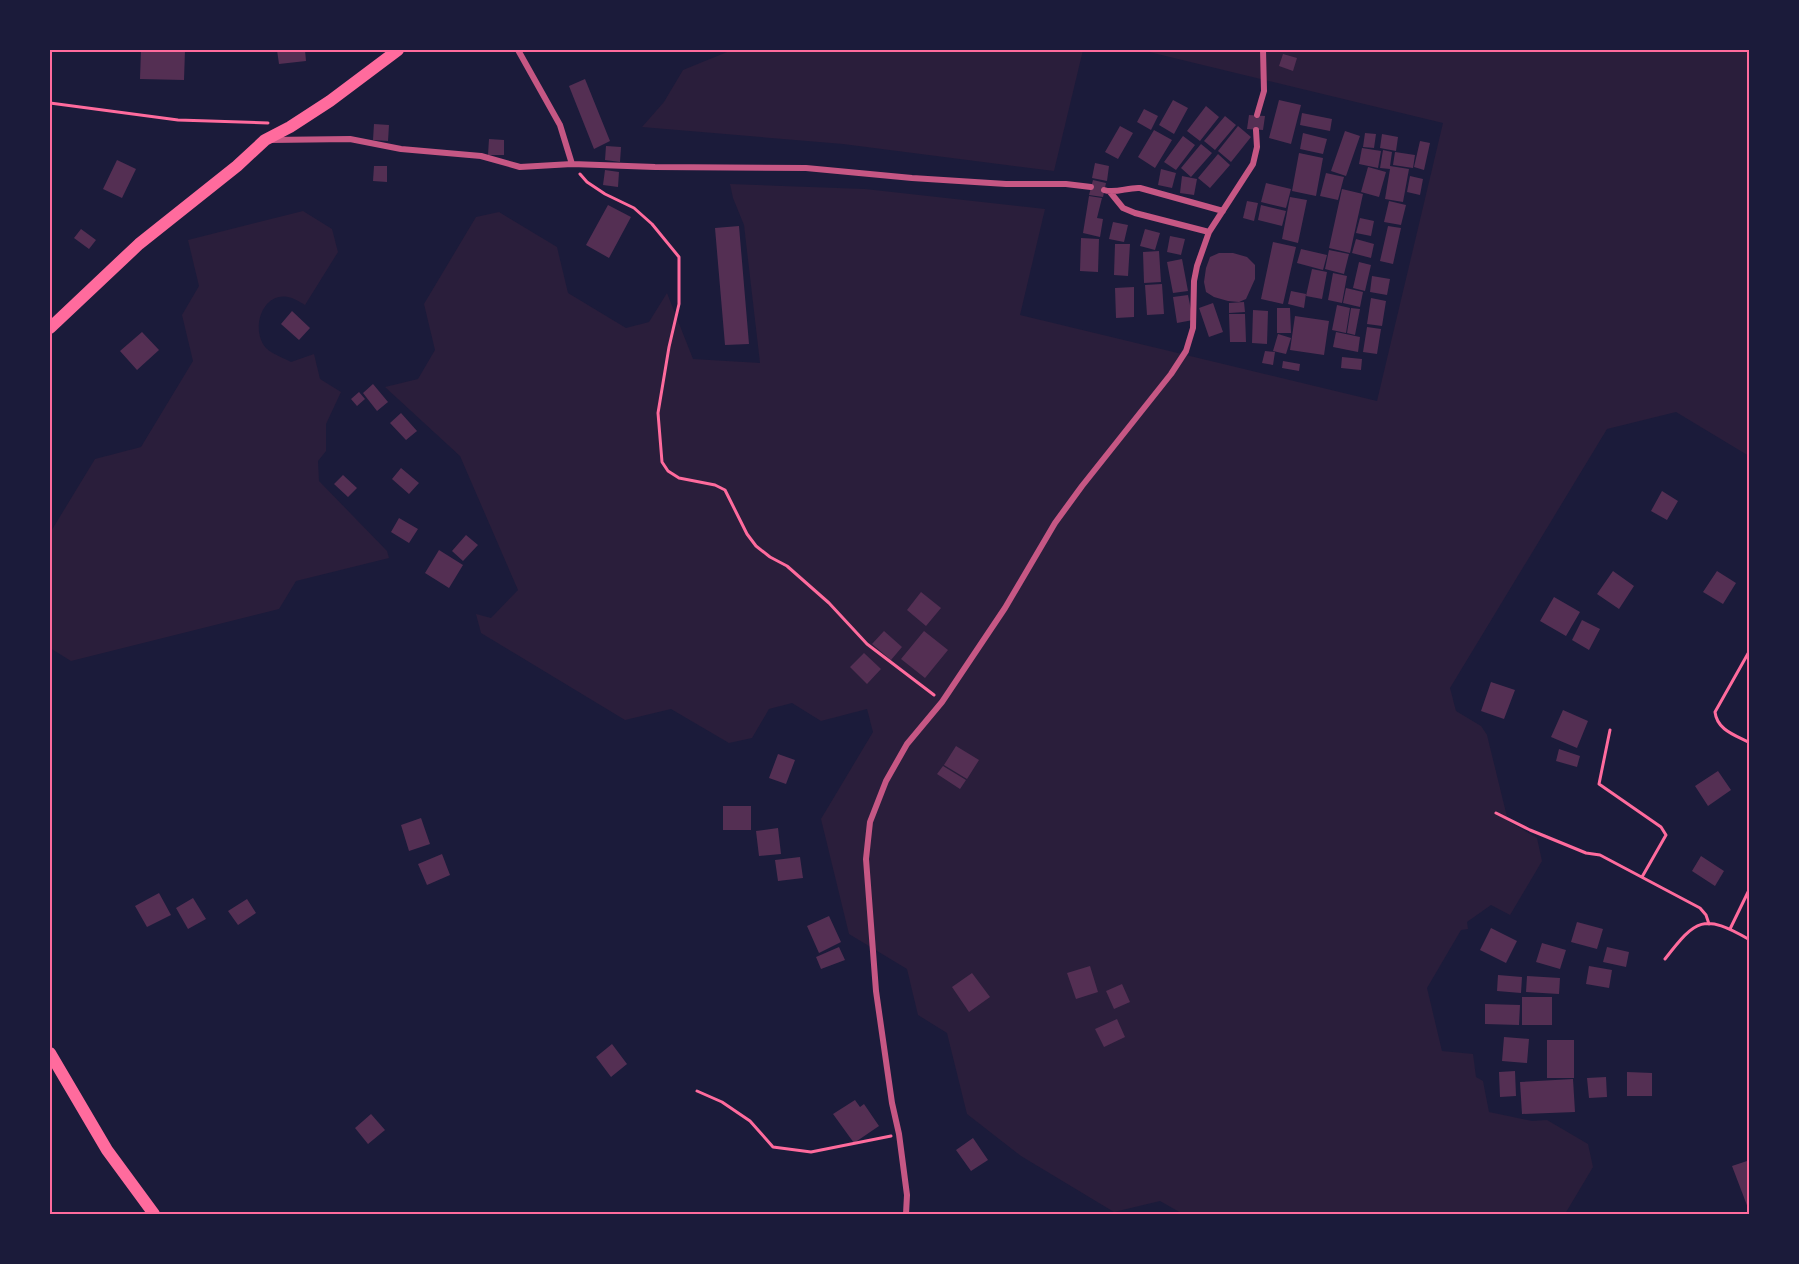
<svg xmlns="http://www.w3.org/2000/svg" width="1799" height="1264" font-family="Ubuntu,sans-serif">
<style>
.green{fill:#2a1e3b}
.building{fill:#542f53}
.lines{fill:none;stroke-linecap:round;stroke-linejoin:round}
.path{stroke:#ff6b9d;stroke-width:3}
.minor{stroke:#c65784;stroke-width:6}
.secondary{stroke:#ff6b9d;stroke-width:12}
.neatline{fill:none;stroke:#ff6b9d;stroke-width:2}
</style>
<rect width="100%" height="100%" fill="#1b1b3a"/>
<path class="green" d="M 732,50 L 1083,50 L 1054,171 L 843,144 L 642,127 L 664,102 L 683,70 Z
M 1141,50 L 1749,50 L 1749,456 L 1676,412 L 1607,429 L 1450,688 L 1456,711 L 1481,726 L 1487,735 L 1508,821 L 1537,838 L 1542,861 L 1510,915 L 1491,905 L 1467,922 L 1468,929 L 1461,930 L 1427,988 L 1442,1051 L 1473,1054 L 1476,1077 L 1483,1081 L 1489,1112 L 1532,1121 L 1547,1120 L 1588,1144 L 1593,1167 L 1565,1214 L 1183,1214 L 1160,1201 L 1114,1212 L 1021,1156 L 967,1114 L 947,1033 L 918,1015 L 907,969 L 849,934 L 821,819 L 873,732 L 867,709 L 821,721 L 792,703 L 769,709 L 752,738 L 729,743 L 671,709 L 625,720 L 481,633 L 476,614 L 491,618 L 518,590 L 460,456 L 385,387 L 418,379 L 435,350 L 424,304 L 476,217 L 499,212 L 557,247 L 568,293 L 626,328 L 649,322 L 667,293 L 693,359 L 760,363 L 744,225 L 733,198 L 730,184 L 865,189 L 1045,209 L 1020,315 L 1377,401 L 1443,123 Z
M 303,211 L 332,229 L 338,252 L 305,305 C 300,302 294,298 288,297 C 262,292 250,330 266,348 C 272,354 284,358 291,362 L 314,354 L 320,379 L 341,392 L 326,424 L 326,451 L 318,461 L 319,481 L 387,551 L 389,558 L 296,581 L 279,609 L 71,661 L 50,648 L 50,533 L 95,459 L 141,447 L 193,361 L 182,315 L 199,286 L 188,240 Z"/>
<path class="building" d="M 141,50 L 185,50 L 184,80 L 140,79 Z
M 277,50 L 305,50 L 306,61 L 279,64 Z
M 1283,54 L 1297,58 L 1293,71 L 1279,66 Z
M 585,79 L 610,141 L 594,149 L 569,86 Z
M 1173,100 L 1188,108 L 1174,134 L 1159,125 Z
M 1279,100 L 1301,105 L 1291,144 L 1269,138 Z
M 1206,106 L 1219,117 L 1200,141 L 1187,131 Z
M 1144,109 L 1158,116 L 1151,130 L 1137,122 Z
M 1302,113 L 1332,119 L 1330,131 L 1300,125 Z
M 1249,115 L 1265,116 L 1263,130 L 1247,129 Z
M 1225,116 L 1236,125 L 1215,150 L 1204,141 Z
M 374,124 L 389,125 L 388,141 L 373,140 Z
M 1120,126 L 1133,133 L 1118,159 L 1105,152 Z
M 1238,126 L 1251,137 L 1231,162 L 1218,151 Z
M 1154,130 L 1172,140 L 1155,168 L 1138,157 Z
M 1345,131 L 1360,136 L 1346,176 L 1331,171 Z
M 1303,133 L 1327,139 L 1323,154 L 1300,149 Z
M 1365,133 L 1376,134 L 1374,148 L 1363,147 Z
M 1382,134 L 1398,137 L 1396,151 L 1380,148 Z
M 1183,136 L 1195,145 L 1176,170 L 1164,162 Z
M 489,139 L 504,140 L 504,155 L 488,155 Z
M 1420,141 L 1430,143 L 1424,170 L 1414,167 Z
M 1201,144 L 1212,153 L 1191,177 L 1181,168 Z
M 606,146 L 621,147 L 620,162 L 605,160 Z
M 1362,148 L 1381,151 L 1378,168 L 1359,164 Z
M 1383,150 L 1392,152 L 1390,166 L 1409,169 L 1403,202 L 1385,199 L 1390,169 L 1380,168 Z
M 1395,152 L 1415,155 L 1413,168 L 1393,165 Z
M 1299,153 L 1323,158 L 1316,196 L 1292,191 Z
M 1218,154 L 1230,165 L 1210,188 L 1198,178 Z
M 117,160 L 136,169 L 122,198 L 103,189 Z
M 1095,163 L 1109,166 L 1107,181 L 1092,178 Z
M 374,166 L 387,166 L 387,182 L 373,181 Z
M 1368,167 L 1386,172 L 1379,197 L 1361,192 Z
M 1161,169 L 1176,173 L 1172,188 L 1158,185 Z
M 605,170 L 619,172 L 618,187 L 603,185 Z
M 1326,173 L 1344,177 L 1338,200 L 1320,196 Z
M 1182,176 L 1197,179 L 1194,195 L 1180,193 Z
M 1410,176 L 1423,179 L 1420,195 L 1407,192 Z
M 1093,180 L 1106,183 L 1103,197 L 1089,195 Z
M 1266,183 L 1291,189 L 1286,208 L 1261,202 Z
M 1342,189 L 1363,194 L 1350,253 L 1329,248 Z
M 1089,196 L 1102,198 L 1097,218 L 1103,219 L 1100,237 L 1083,233 Z
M 1290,197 L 1307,200 L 1298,243 L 1282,239 Z
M 1247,201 L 1258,203 L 1254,221 L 1243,218 Z
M 1389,201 L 1406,205 L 1401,225 L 1384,222 Z
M 608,205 L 631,217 L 609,258 L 586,245 Z
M 1261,205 L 1286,211 L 1282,226 L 1258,220 Z
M 1360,218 L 1374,221 L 1371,236 L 1356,233 Z
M 1113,222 L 1128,225 L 1124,242 L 1109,239 Z
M 739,226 L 749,344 L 725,345 L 715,228 Z
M 1388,226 L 1401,228 L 1393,264 L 1380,261 Z
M 81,229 L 96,240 L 89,249 L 74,238 Z
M 1145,229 L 1160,233 L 1155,250 L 1140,246 Z
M 1170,236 L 1185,239 L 1181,255 L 1167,252 Z
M 1081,238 L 1099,239 L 1098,272 L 1080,271 Z
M 1356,239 L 1374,244 L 1371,258 L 1352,253 Z
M 1273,242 L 1296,247 L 1283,304 L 1261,299 Z
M 1115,244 L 1130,244 L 1128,276 L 1114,275 Z
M 1301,249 L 1327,255 L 1323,270 L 1297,263 Z
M 1329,250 L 1349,254 L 1344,274 L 1325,269 Z
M 1159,251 L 1161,282 L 1144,283 L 1143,252 Z
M 1219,253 L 1233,253 L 1247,257 L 1255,265 L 1255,279 L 1246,299 L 1239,302 L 1228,301 L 1214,297 L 1206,292 L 1204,282 L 1206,268 L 1210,257 Z
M 1182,259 L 1188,291 L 1173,293 L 1167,262 Z
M 1359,262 L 1371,265 L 1365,291 L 1353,288 Z
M 1312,269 L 1327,272 L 1322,299 L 1306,296 Z
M 1333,273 L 1347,276 L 1342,303 L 1328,300 Z
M 1372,276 L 1390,279 L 1387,295 L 1370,292 Z
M 1162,284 L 1164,314 L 1147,315 L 1145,285 Z
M 1134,287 L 1134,317 L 1116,318 L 1115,288 Z
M 1346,288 L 1363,292 L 1360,307 L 1343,303 Z
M 1291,291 L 1306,294 L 1304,308 L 1288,304 Z
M 1188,295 L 1193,320 L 1177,323 L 1173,297 Z
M 1371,298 L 1386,301 L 1382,326 L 1367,324 Z
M 1244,302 L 1245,312 L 1229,313 L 1229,303 Z
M 1213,303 L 1223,332 L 1209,337 L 1199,308 Z
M 1337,305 L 1350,308 L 1346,333 L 1332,330 Z
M 1277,308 L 1290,308 L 1291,333 L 1277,333 Z
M 1351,308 L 1360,309 L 1355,335 L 1347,333 Z
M 1253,310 L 1268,311 L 1267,344 L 1252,343 Z
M 292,311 L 310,328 L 299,340 L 281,324 Z
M 1229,314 L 1245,314 L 1246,342 L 1230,342 Z
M 1295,316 L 1329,321 L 1324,355 L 1290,350 Z
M 1367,327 L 1381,329 L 1377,354 L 1363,352 Z
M 142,332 L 159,350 L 137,370 L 120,351 Z
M 1336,332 L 1360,337 L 1358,352 L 1333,347 Z
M 1278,334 L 1291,338 L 1286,354 L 1273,351 Z
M 1265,351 L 1275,352 L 1273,365 L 1262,363 Z
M 1342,357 L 1362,359 L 1361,370 L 1341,368 Z
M 1283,361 L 1300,364 L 1299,371 L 1282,368 Z
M 373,384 L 388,402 L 377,411 L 363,393 Z
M 359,392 L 365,399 L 357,406 L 351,399 Z
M 401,413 L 417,431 L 406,440 L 390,423 Z
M 401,468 L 419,483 L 409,494 L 392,479 Z
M 343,475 L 357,488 L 348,497 L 334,484 Z
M 1662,491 L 1678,501 L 1667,520 L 1651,511 Z
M 399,518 L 418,529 L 409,543 L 391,532 Z
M 466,535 L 478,545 L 463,561 L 452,551 Z
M 439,550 L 463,565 L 449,588 L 425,573 Z
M 1613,571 L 1634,586 L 1619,609 L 1597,594 Z
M 1717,571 L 1736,583 L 1723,604 L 1703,592 Z
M 921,592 L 941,608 L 926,626 L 907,610 Z
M 1554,597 L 1580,612 L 1566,636 L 1540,621 Z
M 1582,620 L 1600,629 L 1589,650 L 1572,640 Z
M 884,631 L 902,647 L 891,660 L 872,644 Z
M 924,631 L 948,650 L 925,678 L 901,659 Z
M 864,653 L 881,669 L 867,684 L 850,667 Z
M 1491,682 L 1515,690 L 1504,719 L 1481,711 Z
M 1563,710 L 1588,721 L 1577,748 L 1551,737 Z
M 956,746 L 979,760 L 967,779 L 944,765 Z
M 1559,749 L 1580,756 L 1577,767 L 1556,761 Z
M 778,754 L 795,760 L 786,784 L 769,778 Z
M 943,766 L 966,780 L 960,789 L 937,774 Z
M 1718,771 L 1731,790 L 1708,806 L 1695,786 Z
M 723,806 L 751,806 L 751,830 L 723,830 Z
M 421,818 L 430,844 L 409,851 L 401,825 Z
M 778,828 L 781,854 L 759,856 L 756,831 Z
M 442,854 L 450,875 L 427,885 L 418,864 Z
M 1701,856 L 1724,871 L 1715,886 L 1692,871 Z
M 800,857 L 803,878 L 778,881 L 775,860 Z
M 159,893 L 171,915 L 147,927 L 135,906 Z
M 193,898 L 206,919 L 188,929 L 176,908 Z
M 247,899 L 256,913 L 238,925 L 228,911 Z
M 829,916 L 841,942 L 819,953 L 807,926 Z
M 1577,922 L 1603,929 L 1597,949 L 1571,942 Z
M 1491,928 L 1517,941 L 1506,963 L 1480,950 Z
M 1542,943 L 1566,950 L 1560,969 L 1536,962 Z
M 839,947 L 845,960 L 821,969 L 816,957 Z
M 1607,947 L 1629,952 L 1626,967 L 1603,962 Z
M 1090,966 L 1098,992 L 1076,999 L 1067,973 Z
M 1589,966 L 1612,970 L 1609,988 L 1586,984 Z
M 972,973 L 990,997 L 969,1012 L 952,987 Z
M 1498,975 L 1522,977 L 1521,993 L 1497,991 Z
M 1527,976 L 1560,978 L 1559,994 L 1526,992 Z
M 1122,984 L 1130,1002 L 1114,1009 L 1106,991 Z
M 1522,997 L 1552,997 L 1552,1025 L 1522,1025 Z
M 1485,1004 L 1520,1005 L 1519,1025 L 1485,1024 Z
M 1117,1019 L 1125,1037 L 1104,1047 L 1095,1029 Z
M 1504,1037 L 1529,1039 L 1527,1063 L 1502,1061 Z
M 1547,1040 L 1574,1040 L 1574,1078 L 1547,1078 Z
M 612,1044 L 627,1064 L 611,1077 L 596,1057 Z
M 1515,1071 L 1516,1096 L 1500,1097 L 1499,1072 Z
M 1627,1072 L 1652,1073 L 1652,1096 L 1627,1096 Z
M 1606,1077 L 1607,1097 L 1589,1098 L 1587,1078 Z
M 1573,1079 L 1575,1112 L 1522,1114 L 1520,1082 Z
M 855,1100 L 860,1107 L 864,1104 L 879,1126 L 854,1143 L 833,1114 Z
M 371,1114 L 385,1130 L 368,1144 L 355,1128 Z
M 973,1138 L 988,1160 L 971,1171 L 956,1150 Z
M 1750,1160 L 1750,1208 L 1748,1208 L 1732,1166 Z"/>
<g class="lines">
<path class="path" d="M 50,103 L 178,120 L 268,123
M 580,174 L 587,182 L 605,194 L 634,208 L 652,224 L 679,257 L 679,304 L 669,347 L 658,413 L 662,462 L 668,471 L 679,478 L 715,485 L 725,490 L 747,534 L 756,546 L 770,557 L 787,566 L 829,603 L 867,644 L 934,695
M 1750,650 L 1715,712 C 1717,730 1735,735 1750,743
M 1610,730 L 1599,784 L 1661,827 L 1666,835 L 1642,877
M 1496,813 L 1530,830 L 1586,853 L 1600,855 L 1700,908 L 1706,915 L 1709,924
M 1730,929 L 1750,888
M 1665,959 C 1696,919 1703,913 1750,940
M 697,1091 L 722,1102 L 750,1121 L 773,1147 L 811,1152 L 891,1136"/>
<path class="minor" d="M 518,50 L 560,125 L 572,164
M 1257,115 L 1264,91 L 1263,50
M 270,140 L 350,139 L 401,149 L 481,156 L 520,167 L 572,164 L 655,167 L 806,168 L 912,178 L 1006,184 L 1066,184 L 1091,187
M 1104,190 C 1115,194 1128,187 1140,188 L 1223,211
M 1110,192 L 1123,208 L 1135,213 L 1209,232
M 906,1214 L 907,1195 L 899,1134 L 892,1103 L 876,991 L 866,859 L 870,822 L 886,781 L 907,744 L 942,702 L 1005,608 L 1055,523 L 1082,486 L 1171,374 L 1186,351 L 1193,328 L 1194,281 L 1197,266 L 1209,232 L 1253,164 L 1257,147 L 1256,130"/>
<path class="secondary" d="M 50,328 L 139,244 L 237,166 L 265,140 L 290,127 L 330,101 L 398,50
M 50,1053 L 107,1150 L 154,1214"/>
</g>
<rect width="1799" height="1264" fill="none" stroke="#1b1b3a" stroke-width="102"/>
<rect x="51" y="51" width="1697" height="1162" class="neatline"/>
</svg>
